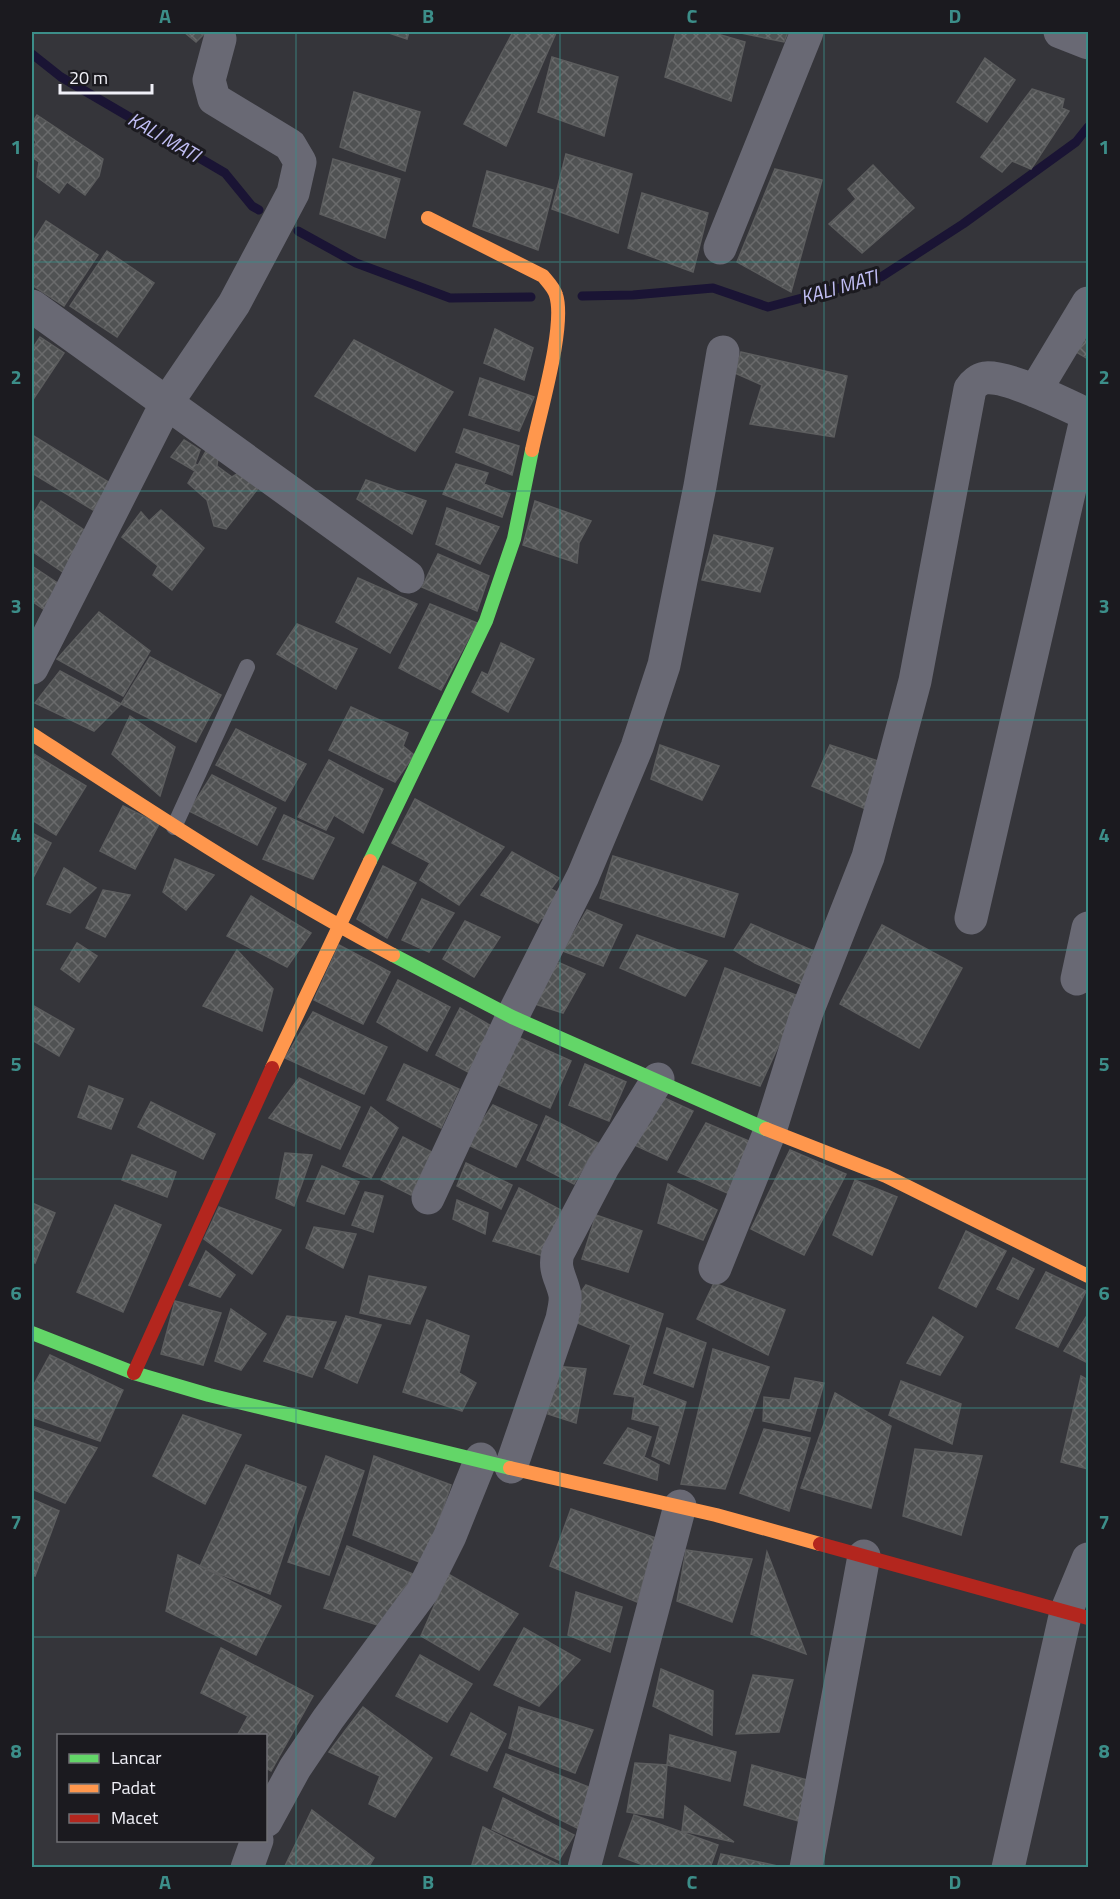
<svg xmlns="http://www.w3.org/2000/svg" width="1120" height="1899" font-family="'Titillium Web',sans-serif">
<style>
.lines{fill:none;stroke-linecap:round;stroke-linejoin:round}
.stream{stroke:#1a1434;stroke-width:9}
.building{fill:url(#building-cross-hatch);stroke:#5c5d5e;stroke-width:1.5}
.lane{stroke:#696974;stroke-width:16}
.street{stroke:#696974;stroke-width:33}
.fast{stroke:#63d668;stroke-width:14}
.slow{stroke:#ff974d;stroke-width:14}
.jam{stroke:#b3261e;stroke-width:14}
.grid{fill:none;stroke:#3c8e89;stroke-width:1.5;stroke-opacity:0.55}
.labels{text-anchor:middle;stroke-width:6;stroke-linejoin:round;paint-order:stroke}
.water-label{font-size:20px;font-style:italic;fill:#c1bef5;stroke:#1b1a1f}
.neatline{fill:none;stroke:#3c8e89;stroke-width:2}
.grid-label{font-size:20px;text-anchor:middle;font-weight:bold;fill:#3c8e89}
</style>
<defs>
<pattern id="building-cross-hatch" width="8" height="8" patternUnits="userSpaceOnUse" patternTransform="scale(1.5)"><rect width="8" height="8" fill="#505253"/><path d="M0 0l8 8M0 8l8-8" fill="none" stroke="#6a6b6c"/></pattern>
</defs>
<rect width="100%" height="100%" fill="#35353a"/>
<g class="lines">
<path class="stream" d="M 32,54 L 61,77 L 225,173 L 252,206 L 259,210
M 298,231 L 356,263 L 450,298 L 531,297
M 582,296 L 633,295 L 713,288 L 768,307 L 881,277 L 963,224 L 1076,142 L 1088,127"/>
</g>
<path class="building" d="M 184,32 L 206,32 L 196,42 Z
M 386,32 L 409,32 L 407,39 Z
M 513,32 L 556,33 L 506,146 L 464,124 Z
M 676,32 L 711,32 L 745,42 L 731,101 L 665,77 Z
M 736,32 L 788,32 L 784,42 Z
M 552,57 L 618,77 L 604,136 L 538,112 Z
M 985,58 L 1015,80 L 987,122 L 957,102 Z
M 1032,89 L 1064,99 L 1062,108 L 1069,111 L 1031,169 L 1012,161 L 1002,172 L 981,157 Z
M 354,92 L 420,112 L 405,171 L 340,147 Z
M 37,115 L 103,159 L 99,176 L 85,195 L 67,182 L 59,193 L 37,177 L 39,162 L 32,157 L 32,149 L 36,142 L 32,136 L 32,123 Z
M 566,154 L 632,174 L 618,233 L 552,209 Z
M 333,159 L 400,179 L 385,238 L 320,214 Z
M 873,165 L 914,208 L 862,253 L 829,224 L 856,199 L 848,189 Z
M 775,169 L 822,180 L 791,292 L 737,262 Z
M 487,171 L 553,190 L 538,250 L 473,226 Z
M 642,193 L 708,213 L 693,272 L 628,248 Z
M 46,221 L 98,255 L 64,306 L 32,285 L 32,243 Z
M 107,251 L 154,283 L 117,337 L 70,306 Z
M 1088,320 L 1088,359 L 1071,349 Z
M 495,329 L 533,348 L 524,380 L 484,363 Z
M 40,337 L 64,353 L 32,401 L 32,349 Z
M 354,340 L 453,392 L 415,451 L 315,396 Z
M 741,352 L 847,376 L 834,437 L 750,424 L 762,385 L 735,373 Z
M 480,378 L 534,397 L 519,431 L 469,415 Z
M 464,429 L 519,446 L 512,475 L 456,452 Z
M 32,435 L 110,483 L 93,510 L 32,473 Z
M 184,440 L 200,450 L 195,464 L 198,465 L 206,451 L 218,457 L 217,466 L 232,477 L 245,469 L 264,481 L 226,529 L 214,526 L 207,500 L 188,483 L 195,471 L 171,457 Z
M 456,464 L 488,473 L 484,484 L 510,494 L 502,517 L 443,494 Z
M 366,480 L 426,501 L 412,534 L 357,499 Z
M 41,501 L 93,536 L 67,575 L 32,551 L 32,516 Z
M 535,501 L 591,521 L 579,543 L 577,563 L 523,545 Z
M 447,508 L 499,527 L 480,564 L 436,544 Z
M 161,510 L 204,548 L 172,590 L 153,575 L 158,566 L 122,537 L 141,512 L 149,521 Z
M 714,535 L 773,548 L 760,592 L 702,580 Z
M 438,554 L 489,576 L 477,611 L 422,587 Z
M 32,566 L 62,586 L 46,611 L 32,601 Z
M 358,578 L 417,604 L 390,653 L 336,622 Z
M 430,604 L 477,623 L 441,690 L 399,668 Z
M 99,612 L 150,651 L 123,696 L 57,659 Z
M 297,624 L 357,649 L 336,689 L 277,654 Z
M 501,643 L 534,659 L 508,712 L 472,692 L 482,672 L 488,675 Z
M 150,657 L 221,695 L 196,742 L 121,704 Z
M 60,671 L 121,704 L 94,731 L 35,703 Z
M 351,707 L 408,733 L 403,746 L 414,755 L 395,782 L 329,750 Z
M 130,716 L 175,747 L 160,796 L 112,754 Z
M 236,729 L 306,764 L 285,801 L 216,765 Z
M 660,745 L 719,766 L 702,800 L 651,779 Z
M 830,745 L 887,764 L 875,813 L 812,786 Z
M 32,753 L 86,786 L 56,835 L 32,820 Z
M 329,760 L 383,789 L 363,833 L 334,815 L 326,830 L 298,817 Z
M 212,775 L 276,808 L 257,845 L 189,811 Z
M 415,799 L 504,847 L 459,905 L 420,880 L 430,863 L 392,843 Z
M 123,806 L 159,824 L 135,869 L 100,851 Z
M 284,815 L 334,838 L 313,879 L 263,859 Z
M 32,833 L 51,843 L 32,880 Z
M 512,852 L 559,878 L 551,889 L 567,897 L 555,925 L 542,917 L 538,923 L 481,895 Z
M 613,856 L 738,894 L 724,937 L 600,898 Z
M 175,859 L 214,875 L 186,910 L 163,892 Z
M 383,866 L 416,883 L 387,938 L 357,919 Z
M 64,868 L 96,888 L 70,913 L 47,904 Z
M 103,890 L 130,895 L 105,937 L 86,928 Z
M 251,896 L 311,933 L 287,967 L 227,936 Z
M 422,899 L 454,913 L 429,952 L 402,940 Z
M 587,910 L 622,925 L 603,966 L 563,951 Z
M 465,921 L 500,937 L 474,977 L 443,959 Z
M 751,924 L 826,956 L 809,988 L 755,963 L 734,950 Z
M 882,925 L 962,968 L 919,1048 L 840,1004 Z
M 637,935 L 707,961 L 685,996 L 620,968 Z
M 77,943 L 97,956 L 79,982 L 61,969 Z
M 339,945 L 390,972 L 363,1024 L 314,1000 Z
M 237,950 L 273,989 L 262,1031 L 203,1006 Z
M 553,960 L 585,974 L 563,1013 L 532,1003 Z
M 725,968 L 801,997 L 760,1086 L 692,1063 Z
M 398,980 L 450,1007 L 427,1051 L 377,1022 Z
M 32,1005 L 74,1029 L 59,1056 L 32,1040 Z
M 460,1008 L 495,1028 L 468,1072 L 436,1055 Z
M 313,1012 L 387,1047 L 364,1094 L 285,1058 Z
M 511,1034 L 571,1061 L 550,1108 L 488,1080 Z
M 404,1064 L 459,1089 L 441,1128 L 387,1100 Z
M 585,1064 L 626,1082 L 609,1121 L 569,1105 Z
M 299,1078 L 360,1107 L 340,1149 L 269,1118 Z
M 89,1086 L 123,1099 L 111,1129 L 78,1117 Z
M 658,1095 L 693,1111 L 667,1160 L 630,1143 Z
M 151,1102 L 215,1134 L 203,1159 L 138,1127 Z
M 493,1105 L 537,1125 L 516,1167 L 466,1144 Z
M 371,1107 L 398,1128 L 371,1178 L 343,1166 Z
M 546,1116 L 598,1143 L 574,1184 L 527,1160 Z
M 706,1123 L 751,1142 L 732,1195 L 678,1172 Z
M 403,1137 L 432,1152 L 411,1195 L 381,1180 Z
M 790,1150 L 846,1174 L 804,1255 L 751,1229 Z
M 285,1153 L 312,1155 L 294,1206 L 276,1198 Z
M 132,1155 L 176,1172 L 167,1197 L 122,1180 Z
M 466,1163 L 512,1185 L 501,1209 L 457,1186 Z
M 322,1166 L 359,1182 L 344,1214 L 307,1201 Z
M 855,1180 L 897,1197 L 872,1255 L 833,1235 Z
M 668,1184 L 717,1210 L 703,1240 L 658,1223 Z
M 519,1188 L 561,1210 L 544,1256 L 493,1241 Z
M 365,1192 L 383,1196 L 373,1232 L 352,1225 Z
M 457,1200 L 488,1213 L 485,1234 L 453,1219 Z
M 32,1203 L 55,1213 L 35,1263 L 32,1261 Z
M 115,1205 L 161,1225 L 123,1312 L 77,1292 Z
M 219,1207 L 281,1230 L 252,1274 L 204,1239 Z
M 596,1215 L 642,1231 L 628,1272 L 582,1259 Z
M 314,1227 L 356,1234 L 343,1268 L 306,1248 Z
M 966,1231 L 1006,1251 L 976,1307 L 939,1288 Z
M 206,1251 L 235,1275 L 220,1297 L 189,1285 Z
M 1013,1258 L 1034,1269 L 1018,1299 L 997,1289 Z
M 1046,1272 L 1086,1291 L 1058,1347 L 1016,1328 Z
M 369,1276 L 426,1287 L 410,1324 L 360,1313 Z
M 714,1283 L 785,1310 L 768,1355 L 697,1319 Z
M 586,1285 L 663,1314 L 642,1385 L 686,1402 L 669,1464 L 652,1456 L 660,1426 L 632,1419 L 635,1397 L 614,1394 L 631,1345 L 563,1317 Z
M 175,1301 L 221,1313 L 203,1365 L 161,1354 Z
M 231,1309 L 266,1334 L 241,1370 L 215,1361 Z
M 1088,1314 L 1088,1363 L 1064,1351 Z
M 287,1316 L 336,1322 L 312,1377 L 264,1361 Z
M 346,1316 L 381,1325 L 357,1383 L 325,1368 Z
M 933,1317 L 963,1337 L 940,1375 L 907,1363 Z
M 427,1320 L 469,1336 L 459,1373 L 476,1383 L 462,1411 L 403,1392 Z
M 667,1328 L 706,1343 L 693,1387 L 654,1373 Z
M 713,1349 L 769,1367 L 725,1489 L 681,1484 Z
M 50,1355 L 123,1390 L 100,1441 L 32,1417 L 32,1388 Z
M 555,1366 L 586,1369 L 576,1423 L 548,1414 Z
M 1081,1376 L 1088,1380 L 1088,1469 L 1061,1462 Z
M 795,1378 L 824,1383 L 810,1431 L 763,1421 L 764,1397 L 790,1400 Z
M 901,1381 L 961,1404 L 952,1444 L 889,1415 Z
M 835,1393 L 891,1426 L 871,1508 L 801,1488 Z
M 183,1415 L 241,1435 L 205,1504 L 153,1476 Z
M 32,1426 L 97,1448 L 65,1503 L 32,1489 Z
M 628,1428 L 651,1437 L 644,1457 L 659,1465 L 657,1480 L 604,1463 Z
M 764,1429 L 810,1438 L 789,1511 L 740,1493 Z
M 915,1449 L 982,1456 L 961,1535 L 903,1516 Z
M 326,1456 L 364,1471 L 329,1575 L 288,1562 Z
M 374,1456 L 451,1485 L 424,1564 L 353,1535 Z
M 246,1465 L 306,1487 L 270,1594 L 200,1566 Z
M 32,1499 L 59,1511 L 35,1576 L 32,1575 Z
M 571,1509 L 656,1538 L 637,1602 L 550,1566 Z
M 347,1546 L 413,1574 L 381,1626 L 324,1608 Z
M 686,1550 L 752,1559 L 732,1622 L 677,1601 Z
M 767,1552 L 806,1654 L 751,1634 Z
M 178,1555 L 281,1606 L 256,1655 L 166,1611 Z
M 448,1574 L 518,1614 L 479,1670 L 421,1636 Z
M 576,1592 L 622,1607 L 610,1652 L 568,1635 Z
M 524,1628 L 580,1660 L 539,1706 L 494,1685 Z
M 221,1648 L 313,1696 L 271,1771 L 266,1768 L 266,1736 L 237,1736 L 248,1716 L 201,1693 Z
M 420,1655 L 472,1684 L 447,1722 L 396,1696 Z
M 661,1669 L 713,1691 L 712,1735 L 653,1706 Z
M 753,1675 L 793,1680 L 779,1732 L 736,1734 Z
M 363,1707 L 432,1758 L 395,1817 L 369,1804 L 380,1776 L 329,1752 Z
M 519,1707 L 593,1730 L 575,1773 L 509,1748 Z
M 471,1713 L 506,1734 L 487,1771 L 451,1755 Z
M 670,1735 L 736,1752 L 730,1781 L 667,1765 Z
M 506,1754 L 591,1788 L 579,1829 L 494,1787 Z
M 635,1763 L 667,1765 L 663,1818 L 627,1812 Z
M 752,1765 L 811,1781 L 802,1822 L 744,1805 Z
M 503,1798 L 574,1835 L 559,1860 L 492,1829 Z
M 685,1806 L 734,1842 L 682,1831 Z
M 312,1810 L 374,1858 L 368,1868 L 284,1868 Z
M 634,1815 L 718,1845 L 710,1868 L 651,1868 L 619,1856 Z
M 483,1827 L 565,1868 L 471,1868 Z
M 721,1854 L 778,1866 L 778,1868 L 717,1868 Z"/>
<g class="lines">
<path class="lane" d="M 174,827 L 247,667"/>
<path class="street" d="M 1060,32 L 1088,43
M 720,248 L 807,32
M 32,306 L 408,577
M 1035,391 L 1088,303
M 32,668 L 166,404 L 234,304 L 293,193 L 300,162 L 290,145 L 214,99 L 209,80 L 220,39
M 971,918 L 1087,415
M 1077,979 L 1088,928
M 428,1198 L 512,1017 L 583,876 L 637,747 L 664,665 L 700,486 L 723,352
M 715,1268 L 770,1131 L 807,1012 L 868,857 L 915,681 L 970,389 C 973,384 979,379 985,378 C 1007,375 1067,405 1088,415
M 511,1467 L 562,1319 C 563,1312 566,1303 565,1295 C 562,1279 553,1270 558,1253 L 603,1167 L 658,1079
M 266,1821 L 295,1768 L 328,1719 L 422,1592 L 450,1536 L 481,1459
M 247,1868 L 257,1840
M 584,1868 L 680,1506
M 806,1868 L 864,1556
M 1008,1868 L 1066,1612 L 1088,1559"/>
<path class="fast" d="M 370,861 L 486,621 L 514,539 L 532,450
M 393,955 L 512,1017 L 766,1129
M 32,1333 L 134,1373 L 209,1395 L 510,1468"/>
<path class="slow" d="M 428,218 L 543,276 C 548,282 554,288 556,295 C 566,326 539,415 532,450
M 32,734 C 150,811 268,889 393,955
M 272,1068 L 370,861
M 766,1129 L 886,1176 L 1088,1276
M 510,1468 L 716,1515 L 820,1544"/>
<path class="jam" d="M 134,1373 L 272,1068
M 820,1544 L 1088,1618"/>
</g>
<path class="grid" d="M 296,32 L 296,1868M 560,32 L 560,1868M 824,32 L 824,1868M 32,262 L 1088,262M 32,491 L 1088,491M 32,720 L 1088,720M 32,950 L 1088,950M 32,1179 L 1088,1179M 32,1408 L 1088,1408M 32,1637 L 1088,1637"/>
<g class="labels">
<g class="water-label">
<text transform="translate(164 137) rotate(30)" y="7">KALI MATI</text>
<text transform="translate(839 287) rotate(-16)" y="7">KALI MATI</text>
</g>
</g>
<rect width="1120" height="1899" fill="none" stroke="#1b1a1f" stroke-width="66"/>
<rect x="57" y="1734" width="210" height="108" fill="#1b1a1f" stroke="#707075" stroke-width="1.5"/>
<rect x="69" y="1754" width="30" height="9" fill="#63d668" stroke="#707075" stroke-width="1.5"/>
<text x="111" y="1764" font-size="18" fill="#f0f0f7">Lancar</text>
<rect x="69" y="1784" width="30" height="9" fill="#ff974d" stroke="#707075" stroke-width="1.5"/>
<text x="111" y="1794" font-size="18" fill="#f0f0f7">Padat</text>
<rect x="69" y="1814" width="30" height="9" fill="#b3261e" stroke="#707075" stroke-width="1.5"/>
<text x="111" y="1824" font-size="18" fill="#f0f0f7">Macet</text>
<path d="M60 84v9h92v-9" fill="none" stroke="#f0f0f7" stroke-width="3"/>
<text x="69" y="84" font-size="18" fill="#f0f0f7" stroke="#1b1a1f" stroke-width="4.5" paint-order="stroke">20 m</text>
<rect x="33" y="33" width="1054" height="1833" class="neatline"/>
<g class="grid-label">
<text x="165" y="23">A</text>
<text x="428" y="23">B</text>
<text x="692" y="23">C</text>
<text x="955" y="23">D</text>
<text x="16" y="154">1</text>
<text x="1104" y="154">1</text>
<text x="16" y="384">2</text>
<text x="1104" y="384">2</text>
<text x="16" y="613">3</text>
<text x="1104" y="613">3</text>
<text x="16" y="842">4</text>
<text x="1104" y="842">4</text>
<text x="16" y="1071">5</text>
<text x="1104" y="1071">5</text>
<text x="16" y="1300">6</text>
<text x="1104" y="1300">6</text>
<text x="16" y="1529">7</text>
<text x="1104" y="1529">7</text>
<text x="16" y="1758">8</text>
<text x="1104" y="1758">8</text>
<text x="165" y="1889">A</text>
<text x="428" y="1889">B</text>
<text x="692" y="1889">C</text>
<text x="955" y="1889">D</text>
</g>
</svg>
